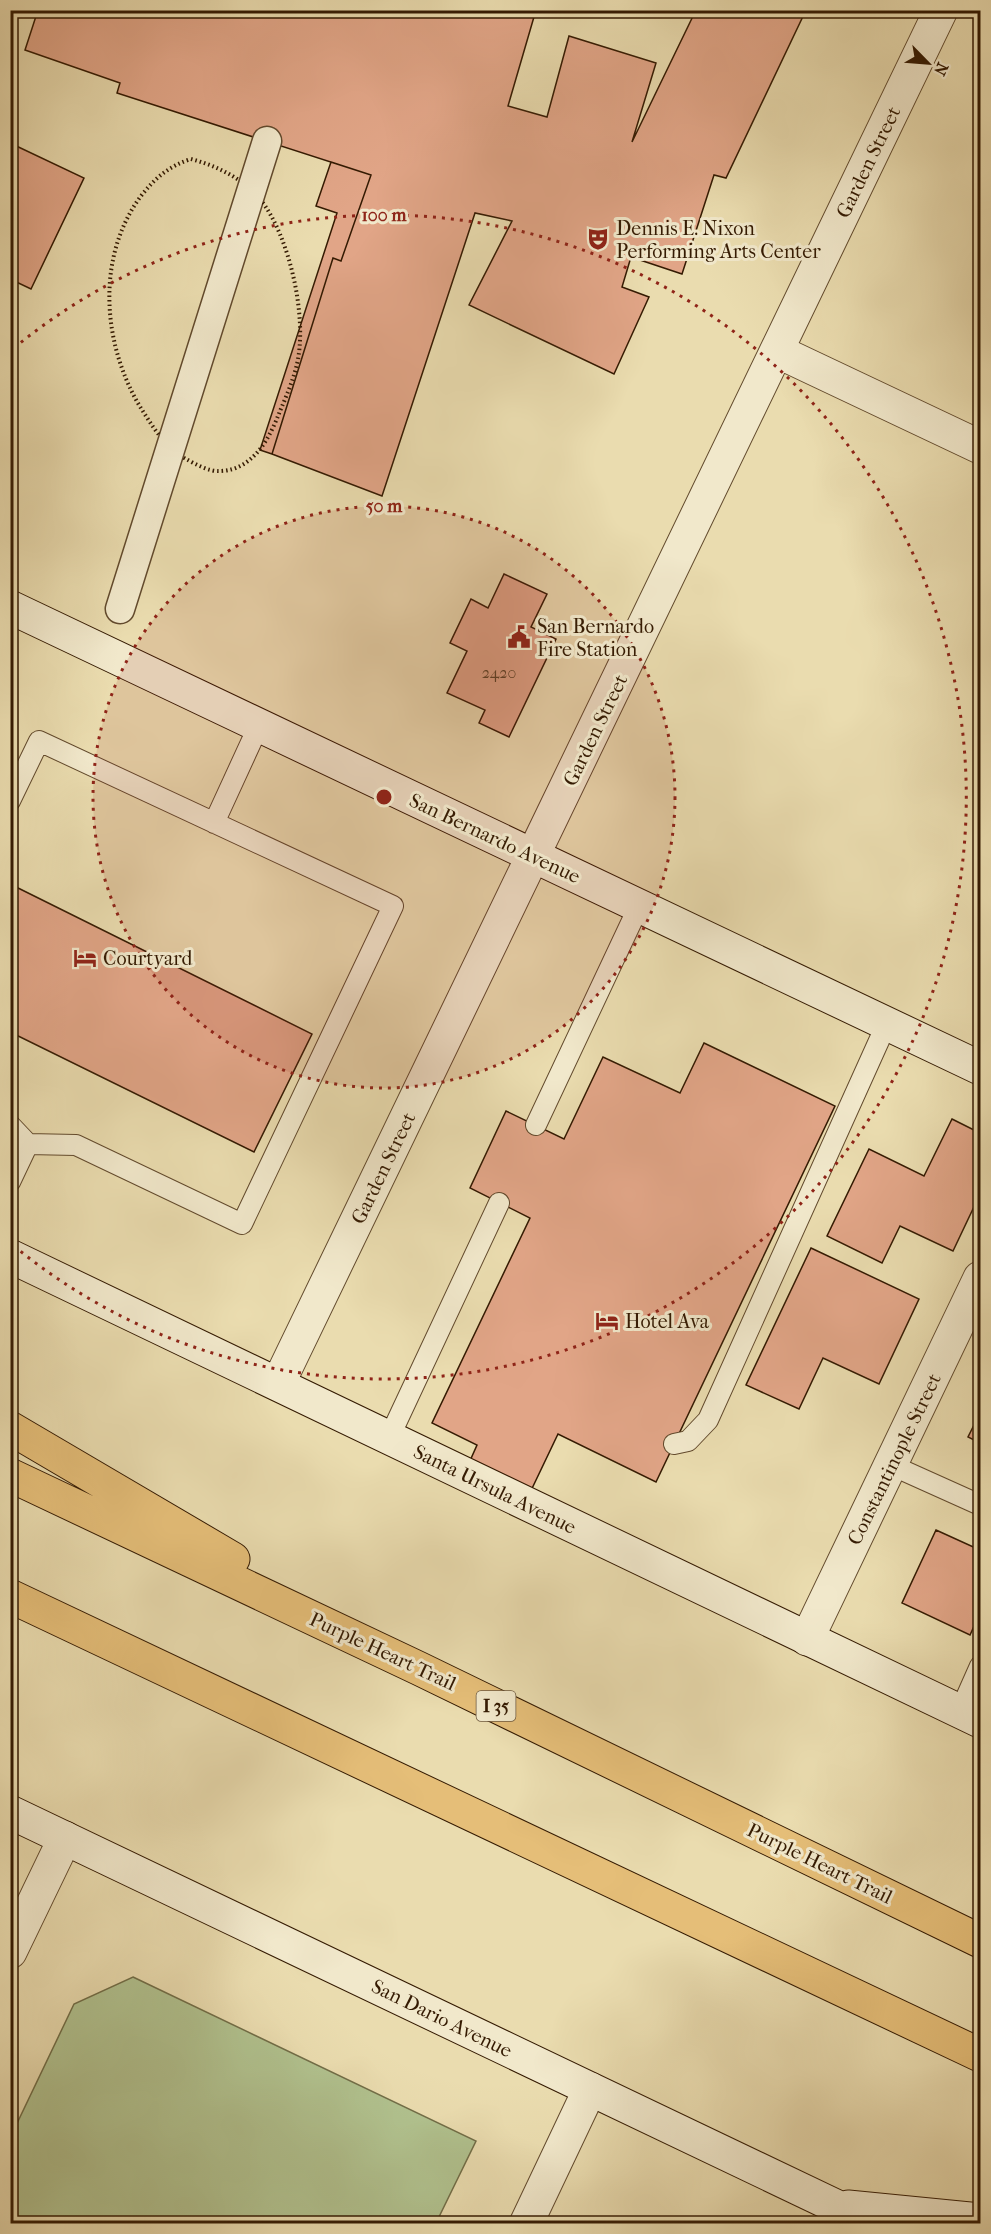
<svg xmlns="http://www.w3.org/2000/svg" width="991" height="2234" font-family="'IM FELL French Canon',serif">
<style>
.green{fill:#b1c28f;stroke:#726e48;stroke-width:1.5}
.building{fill:#e1a587;stroke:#341a02;stroke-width:1.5}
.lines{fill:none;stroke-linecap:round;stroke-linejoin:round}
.service-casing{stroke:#624a2d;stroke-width:22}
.pedestrian-casing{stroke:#624a2d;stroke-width:31}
.minor-casing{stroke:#624a2d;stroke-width:35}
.secondary-casing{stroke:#341a02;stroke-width:35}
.motorway-casing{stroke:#341a02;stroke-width:35}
.path{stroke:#341a02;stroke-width:4;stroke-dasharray:1.5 3;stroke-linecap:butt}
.service{stroke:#f1e8cb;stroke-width:20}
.pedestrian{stroke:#f1e8cb;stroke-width:28}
.minor{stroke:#f1e8cb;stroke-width:33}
.secondary{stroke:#f1e8cb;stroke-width:33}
.motorway{stroke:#e5be78;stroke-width:33}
.ring{fill:none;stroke:#8f2418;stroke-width:3;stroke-dasharray:3 6}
.labels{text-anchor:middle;stroke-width:6;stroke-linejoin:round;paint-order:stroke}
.number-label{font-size:16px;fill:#5f3d23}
.shield{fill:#f1e8cb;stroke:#6d583e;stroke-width:1.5}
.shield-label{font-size:18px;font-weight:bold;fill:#341a02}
.street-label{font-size:20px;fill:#341a02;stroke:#f1e8cb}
.poi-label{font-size:20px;fill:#341a02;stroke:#f1e8cb;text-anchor:start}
.centre{fill:#8f2418;stroke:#f1e8cb;stroke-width:3}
.ring-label{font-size:18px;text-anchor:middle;font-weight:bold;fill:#8f2418;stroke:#f1e8cb;stroke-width:6;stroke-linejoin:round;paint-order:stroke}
</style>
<rect width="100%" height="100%" fill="#eadcaf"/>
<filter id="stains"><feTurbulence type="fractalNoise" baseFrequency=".00333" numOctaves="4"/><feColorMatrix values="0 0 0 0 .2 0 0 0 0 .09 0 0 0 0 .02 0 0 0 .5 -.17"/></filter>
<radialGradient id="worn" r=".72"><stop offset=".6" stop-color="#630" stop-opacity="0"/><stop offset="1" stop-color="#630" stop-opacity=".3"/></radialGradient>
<path class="green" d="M 133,1977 L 476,2141 L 436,2223 L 11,2223 L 11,2136 L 74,2004 Z"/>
<path class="building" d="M 38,10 L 536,10 L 508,106 L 547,117 L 569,36 L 656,63 L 632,142 L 696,10 L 806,10 L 726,178 L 714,175 L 682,274 L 631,257 L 622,287 L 649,297 L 614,374 L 469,305 L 512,221 L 475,213 L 382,496 L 272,454 L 333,258 L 341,261 L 371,175 L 117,93 L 120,83 L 25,50 Z
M 10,143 L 84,178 L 31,289 L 10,279 Z
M 331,162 L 371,175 L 341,261 L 333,258 L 272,454 L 260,450 L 337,213 L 316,206 Z
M 504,574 L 547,594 L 531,627 L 556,639 L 509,737 L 479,723 L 485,710 L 447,693 L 467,651 L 450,643 L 471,599 L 488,608 Z
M 10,884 L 312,1034 L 254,1152 L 10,1032 Z
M 704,1043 L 835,1106 L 656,1482 L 558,1434 L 526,1501 L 465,1472 L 477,1445 L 432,1423 L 530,1218 L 470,1188 L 506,1111 L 564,1139 L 603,1057 L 680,1093 Z
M 952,1119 L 980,1133 L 980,1194 L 953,1251 L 900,1226 L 882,1263 L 827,1236 L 869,1149 L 924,1176 Z
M 811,1248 L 919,1299 L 879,1384 L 823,1358 L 799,1409 L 746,1385 Z
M 980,1413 L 980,1443 L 968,1437 Z
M 936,1530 L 980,1550 L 980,1613 L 970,1635 L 902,1603 Z"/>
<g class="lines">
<g class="service-casing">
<path id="service" d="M 10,801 L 39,741 L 393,906 L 242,1224 L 76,1145 L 28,1144 L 10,1125
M 214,823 L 259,725
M 536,1125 L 639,906
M 10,1182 L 28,1144
M 389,1438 L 499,1203
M 674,1444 L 688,1441 L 708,1420 L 887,1023
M 891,1465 L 980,1505
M 960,1711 L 980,1666"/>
</g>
<g class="pedestrian-casing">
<path id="pedestrian" d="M 120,609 L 267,141"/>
</g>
<g class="minor-casing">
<path id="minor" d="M 777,351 L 980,447
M 278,1384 L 941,10
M 807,1639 L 980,1278
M 10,1952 L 65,1838
M 526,2224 L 590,2089"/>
</g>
<g class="secondary-casing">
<path id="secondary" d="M 10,607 L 980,1068
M 10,1256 L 980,1721
M 10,1812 L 873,2224
M 848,2207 L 980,2220"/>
</g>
<g class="motorway-casing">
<path id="motorway" d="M 10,1428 L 233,1559
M 10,1475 L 418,1668 L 980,1941
M 10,1596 L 980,2055"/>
</g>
<path class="path" d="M 191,159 C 217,166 242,178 260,199 C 290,236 309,322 296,368 C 292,383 286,397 280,411 C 270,437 254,470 220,471 C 210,472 195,464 186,459 C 167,448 156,432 144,413 C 103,350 94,259 141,196 C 155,178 169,166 191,159 Z"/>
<use href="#service" class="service"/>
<use href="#pedestrian" class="pedestrian"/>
<use href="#minor" class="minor"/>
<use href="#secondary" class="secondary"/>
<use href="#motorway" class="motorway"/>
</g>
<circle cx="384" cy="797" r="291" fill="#8f2418" fill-opacity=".12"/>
<g class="ring">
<circle cx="384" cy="797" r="291"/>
<path d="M14 348A582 582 0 1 1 14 1246"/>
</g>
<defs>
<g id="theatre-bare" transform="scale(1.8)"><path d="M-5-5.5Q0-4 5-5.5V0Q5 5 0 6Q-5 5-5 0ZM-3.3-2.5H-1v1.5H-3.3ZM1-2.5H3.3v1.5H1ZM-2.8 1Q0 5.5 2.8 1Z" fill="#8f2418" stroke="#f1e8cb" stroke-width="2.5" paint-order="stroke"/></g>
<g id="civic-bare" transform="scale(1.8)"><path d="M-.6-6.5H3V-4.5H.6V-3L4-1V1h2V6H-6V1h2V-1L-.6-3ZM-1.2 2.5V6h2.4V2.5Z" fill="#8f2418" stroke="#f1e8cb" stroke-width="2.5" paint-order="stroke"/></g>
<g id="hotel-bare" transform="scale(1.8)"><path d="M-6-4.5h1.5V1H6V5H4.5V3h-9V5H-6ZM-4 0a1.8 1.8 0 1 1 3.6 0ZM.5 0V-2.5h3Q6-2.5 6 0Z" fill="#8f2418" stroke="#f1e8cb" stroke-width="2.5" paint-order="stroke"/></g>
</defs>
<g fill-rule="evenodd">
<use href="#theatre-bare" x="598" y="239"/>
<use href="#civic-bare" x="519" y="637"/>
<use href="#hotel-bare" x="85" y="958"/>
<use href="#hotel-bare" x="607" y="1321"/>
</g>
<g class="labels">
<g class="number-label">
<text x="499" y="678">2420</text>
</g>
<rect class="shield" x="476.5" y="1691" width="39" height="30" rx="4.5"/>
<g class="shield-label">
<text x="496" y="1712">I 35</text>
</g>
<g class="street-label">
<text transform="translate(868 162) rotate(-64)" y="7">Garden Street</text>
<text transform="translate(595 730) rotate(-64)" y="7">Garden Street</text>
<text transform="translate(495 838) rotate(25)" y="7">San Bernardo Avenue</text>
<text transform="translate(383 1168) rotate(-64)" y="7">Garden Street</text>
<text transform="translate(894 1459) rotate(-64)" y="7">Constantinople Street</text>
<text transform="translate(495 1489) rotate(26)" y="7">Santa Ursula Avenue</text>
<text transform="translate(383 1651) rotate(25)" y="7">Purple Heart Trail</text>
<text transform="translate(820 1863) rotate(26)" y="7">Purple Heart Trail</text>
<text transform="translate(442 2018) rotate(26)" y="7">San Dario Avenue</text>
</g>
<g class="poi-label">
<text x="616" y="235">Dennis E. Nixon<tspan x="616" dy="23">Performing Arts Center</tspan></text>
<text x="537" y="633">San Bernardo<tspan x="537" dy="23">Fire Station</tspan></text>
<text x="103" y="965">Courtyard</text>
<text x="625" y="1328">Hotel Ava</text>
</g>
</g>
<circle cx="384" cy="797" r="9" class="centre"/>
<g class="ring-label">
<text x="384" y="221">100 m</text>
<text x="384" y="512">50 m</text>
</g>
<rect width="991" height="2234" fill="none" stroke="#eadcaf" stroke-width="36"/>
<rect x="12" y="12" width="967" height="2210" fill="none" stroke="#341a02" stroke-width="3"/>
<rect x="18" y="18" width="955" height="2198" fill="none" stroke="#341a02" stroke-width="1.5"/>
<g transform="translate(928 63) rotate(115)" stroke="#f1e8cb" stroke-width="4.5" paint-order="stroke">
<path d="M0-4.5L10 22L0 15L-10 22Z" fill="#341a02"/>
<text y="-9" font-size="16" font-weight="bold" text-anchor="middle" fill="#341a02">N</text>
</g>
<rect width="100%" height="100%" filter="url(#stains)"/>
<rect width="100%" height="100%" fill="url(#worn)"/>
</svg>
